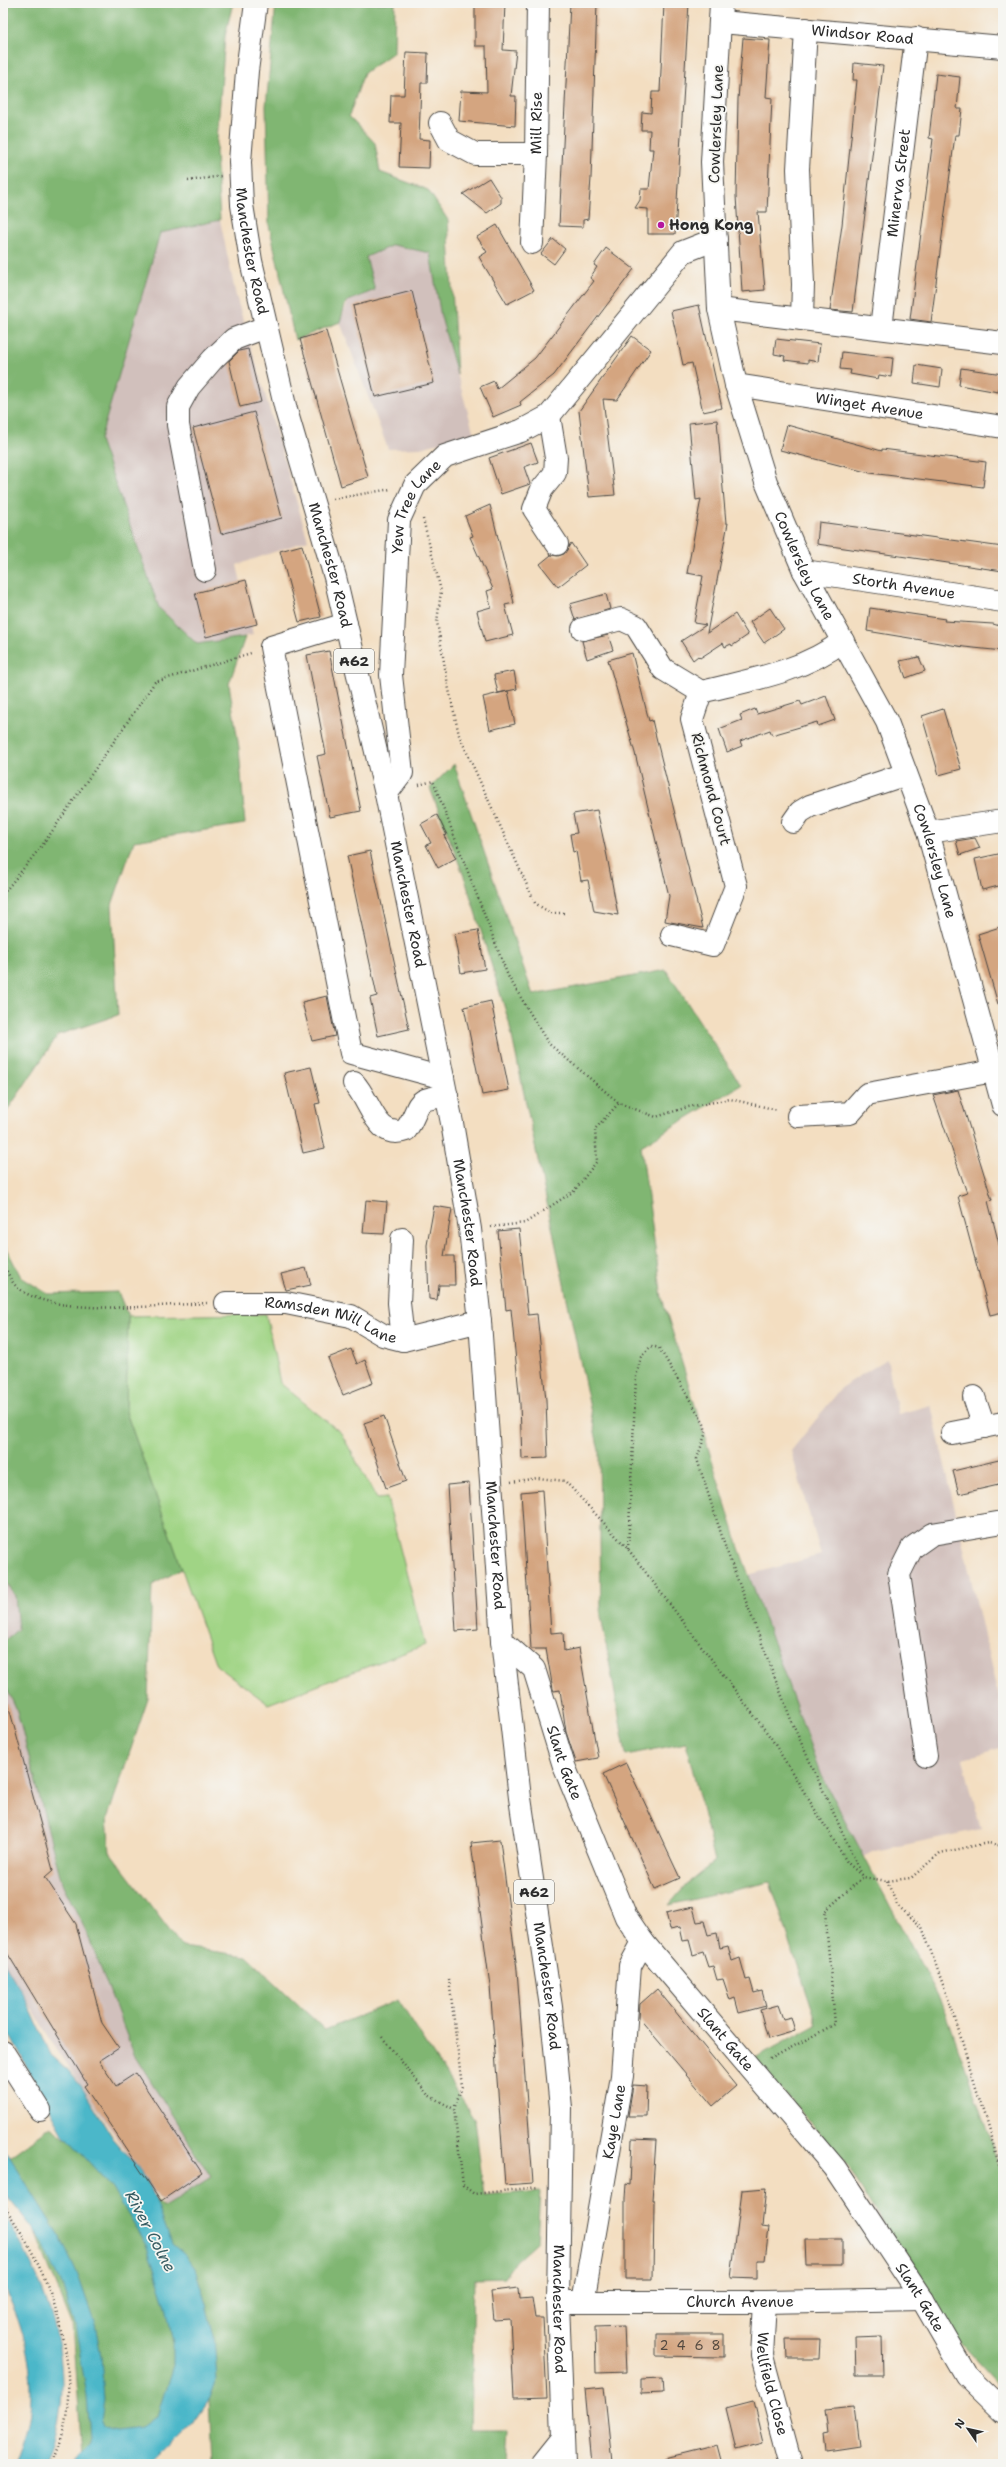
<svg xmlns="http://www.w3.org/2000/svg" width="1006" height="2467" font-family="'Shantell Sans',sans-serif">
<style>
.industrial{fill:#d1c0bc}
.green{fill:#a0d485;stroke:#668058}
.forest{fill:#80b672;stroke:#56704e}
.water{fill:#4cb7c9;stroke:#3c717a}
.building{fill:#d4a580}
.lines{fill:none;stroke-linecap:round;stroke-linejoin:round}
.minor-casing{stroke:#494642;stroke-width:24}
.major-casing{stroke:#494642;stroke-width:24}
.path{stroke:#494642;stroke-width:2.5;stroke-dasharray:1 3;stroke-linecap:butt}
.minor{stroke:#fff;stroke-width:22}
.major{stroke:#fff;stroke-width:22}
.poi-dot{fill:#b5179e;stroke:#f6f6f2;stroke-width:1.5}
.labels{text-anchor:middle;stroke-width:3.5;stroke-linejoin:round;paint-order:stroke}
.number-label{font-size:13px;fill:#554a40}
.shield{fill:#f6f6f2;stroke:#686867;stroke-width:1}
.shield-label{font-size:14px;font-weight:bold;fill:#2b2b2b}
.street-label{font-size:15px;fill:#2b2b2b;stroke:#f6f6f2}
.poi-label{font-size:15px;font-weight:bold;fill:#2b2b2b;stroke:#f6f6f2;text-anchor:start}
.water-label{font-size:16px;font-style:italic;fill:#375c62;stroke:#f6f6f2}
</style>
<rect width="100%" height="100%" fill="#f6f6f2"/>
<filter id="ink" filterUnits="userSpaceOnUse"><feTurbulence type="fractalNoise" baseFrequency=".025" numOctaves="2"/><feDisplacementMap in="SourceGraphic" scale="8" xChannelSelector="R" yChannelSelector="G"/><feConvolveMatrix kernelMatrix="1 2 1 2 8 2 1 2 1" color-interpolation-filters="sRGB"/></filter>
<filter id="wash" filterUnits="userSpaceOnUse"><feTurbulence type="fractalNoise" baseFrequency=".012" numOctaves="4" result="noise"/><feDisplacementMap in="SourceGraphic" scale="16" xChannelSelector="R" yChannelSelector="G"/><feGaussianBlur stdDeviation="0.9" result="paint"/><feColorMatrix in="noise" values="0 0 0 0 0 0 0 0 0 0 0 0 0 0 0 0 0 1.4 0 .05"/><feComposite in="paint" operator="in"/></filter>
<g filter="url(#wash)">
<rect width="100%" height="100%" fill="#f3dec1"/>
<path class="industrial" d="M 220,220 L 236,296 L 308,540 L 237,565 L 253,635 L 197,644 L 159,608 L 100,440 L 160,233 Z
M 393,245 L 430,253 L 441,317 L 474,434 L 420,448 L 388,449 L 340,322 L 366,257 Z
M 887,1359 L 898,1414 L 931,1405 L 1003,1718 L 1003,1747 L 963,1759 L 981,1829 L 875,1851 L 864,1857 L 820,1773 L 748,1575 L 821,1555 L 791,1451 L 842,1387 Z
M 3,1577 L 15,1596 L 18,1630 L 3,1642 Z
M 3,1680 L 17,1711 L 62,1883 L 87,1933 L 134,2054 L 211,2177 L 164,2207 L 60,2055 L 3,1961 Z"/>
<path class="green" d="M 266,1314 L 280,1383 L 341,1433 L 377,1499 L 387,1498 L 425,1645 L 268,1704 L 216,1665 L 126,1412 L 128,1316 Z"/>
<path class="forest" d="M 3,3 L 233,3 L 225,36 L 216,153 L 220,220 L 160,233 L 100,440 L 159,608 L 197,644 L 245,637 L 229,684 L 239,748 L 245,824 L 134,841 L 112,905 L 118,1015 L 58,1035 L 3,1117 Z
M 276,3 L 395,3 L 394,52 L 364,73 L 349,116 L 375,143 L 380,172 L 428,190 L 448,220 L 457,374 L 441,317 L 430,253 L 393,245 L 366,257 L 375,290 L 346,302 L 340,322 L 295,340 L 269,225 L 266,106 Z
M 454,764 L 533,995 L 666,970 L 741,1085 L 641,1146 L 662,1298 L 739,1548 L 820,1773 L 946,2012 L 1003,2177 L 1003,2390 L 952,2334 L 843,2159 L 753,2059 L 817,2024 L 770,1882 L 669,1905 L 688,1883 L 715,1861 L 686,1743 L 626,1755 L 601,1616 L 599,1451 L 509,1022 L 465,879 L 430,788 Z
M 3,1242 L 21,1277 L 48,1294 L 118,1292 L 128,1316 L 126,1412 L 182,1569 L 152,1585 L 148,1699 L 107,1819 L 110,1852 L 182,1947 L 247,1956 L 325,2030 L 398,2000 L 475,2120 L 484,2196 L 540,2191 L 537,2241 L 515,2261 L 504,2278 L 474,2279 L 471,2431 L 507,2431 L 505,2464 L 212,2464 L 209,2398 L 81,2455 L 72,2324 L 6,2160 L 51,2127 L 164,2207 L 211,2177 L 134,2054 L 87,1933 L 62,1883 L 17,1711 L 3,1680 L 3,1642 L 18,1629 L 15,1596 L 3,1577 Z"/>
<path class="water" d="M 3,1961 L 26,1999 L 51,2055 L 67,2069 L 81,2086 L 113,2138 L 132,2160 L 150,2186 L 172,2244 L 185,2255 L 195,2268 L 206,2304 L 214,2336 L 217,2379 L 210,2398 L 193,2423 L 152,2464 L 69,2464 L 88,2444 L 90,2437 L 87,2396 L 75,2325 L 63,2287 L 44,2246 L 31,2226 L 3,2192 L 3,2146 L 61,2239 L 79,2278 L 95,2324 L 101,2356 L 104,2399 L 101,2422 L 104,2428 L 118,2431 L 141,2428 L 157,2416 L 173,2365 L 173,2343 L 166,2306 L 147,2247 L 113,2189 L 63,2133 L 3,2023 Z
M 3,2212 C 50,2290 84,2376 45,2464 L 15,2464 C 36,2419 35,2372 20,2325 C 16,2311 5,2292 3,2279 C 0,2258 3,2234 3,2212 Z"/>
<g id="blocks">
<path class="building" d="M 475,3 L 505,3 L 503,50 L 516,51 L 511,96 L 516,96 L 515,126 L 459,121 L 461,91 L 487,92 L 486,46 L 475,46 Z
M 570,3 L 597,3 L 591,178 L 588,219 L 583,220 L 583,227 L 559,226 Z
M 664,3 L 689,3 L 675,234 L 648,234 L 648,209 L 635,208 L 640,200 L 641,189 L 649,189 L 653,149 L 649,149 L 650,130 L 641,130 L 642,112 L 651,113 L 652,92 L 660,92 Z
M 743,38 L 770,40 L 766,97 L 772,98 L 767,212 L 758,212 L 765,290 L 742,292 L 736,196 L 738,99 Z
M 406,52 L 428,53 L 427,83 L 421,83 L 419,139 L 430,140 L 429,168 L 399,167 L 401,123 L 390,123 L 391,95 L 404,95 Z
M 854,63 L 883,66 L 853,312 L 830,310 L 842,225 L 857,80 L 853,80 Z
M 936,74 L 960,77 L 957,109 L 962,109 L 959,135 L 955,135 L 931,322 L 910,319 L 933,139 L 929,138 Z
M 489,178 L 501,197 L 501,203 L 487,213 L 463,194 Z
M 497,225 L 534,290 L 507,304 L 479,257 L 487,252 L 477,237 Z
M 553,239 L 565,249 L 554,264 L 541,254 Z
M 606,248 L 634,269 L 554,375 L 520,402 L 521,405 L 493,417 L 480,387 L 494,381 L 497,389 L 535,358 L 594,281 L 590,278 L 597,267 L 594,265 Z
M 412,291 L 434,383 L 375,397 L 353,306 Z
M 699,305 L 722,408 L 703,412 L 692,363 L 683,365 L 671,311 Z
M 326,331 L 368,477 L 341,486 L 300,339 Z
M 632,336 L 651,350 L 617,400 L 603,399 L 615,495 L 589,497 L 579,411 Z
M 776,339 L 820,344 L 818,362 L 808,360 L 808,363 L 784,360 L 785,356 L 774,354 Z
M 248,349 L 261,402 L 240,407 L 229,361 L 239,351 Z
M 842,352 L 893,358 L 891,377 L 879,375 L 878,379 L 850,374 L 851,370 L 840,369 Z
M 916,365 L 942,369 L 940,387 L 914,383 Z
M 961,368 L 1003,374 L 1003,390 L 999,389 L 998,392 L 959,385 Z
M 254,412 L 282,518 L 221,534 L 193,428 Z
M 717,420 L 726,523 L 728,523 L 707,633 L 735,614 L 748,635 L 732,646 L 731,644 L 725,647 L 723,643 L 700,658 L 698,656 L 693,660 L 681,641 L 706,625 L 694,623 L 703,576 L 687,573 L 701,499 L 696,500 L 689,423 Z
M 787,425 L 882,451 L 882,449 L 986,462 L 983,487 L 870,473 L 780,450 Z
M 531,443 L 538,462 L 524,467 L 530,484 L 501,494 L 489,458 Z
M 490,505 L 514,603 L 505,605 L 513,635 L 485,642 L 477,611 L 491,607 L 487,591 L 493,589 L 470,537 L 473,536 L 465,516 Z
M 819,522 L 1003,547 L 1003,571 L 817,544 Z
M 571,543 L 586,565 L 558,587 L 540,564 L 551,555 L 558,556 L 564,554 Z
M 302,545 L 321,617 L 299,622 L 280,551 Z
M 246,580 L 257,624 L 206,637 L 195,593 Z
M 606,594 L 610,609 L 575,620 L 570,604 Z
M 770,608 L 784,629 L 764,643 L 750,622 Z
M 870,608 L 945,619 L 944,621 L 993,624 L 1003,627 L 1003,651 L 964,647 L 867,631 Z
M 608,635 L 613,650 L 587,659 L 582,641 Z
M 329,651 L 361,811 L 330,817 L 317,756 L 326,754 L 307,655 Z
M 632,653 L 649,721 L 652,720 L 655,733 L 703,928 L 665,921 L 669,896 L 635,753 L 608,660 Z
M 919,657 L 925,671 L 906,678 L 900,661 Z
M 514,671 L 517,689 L 498,693 L 494,675 Z
M 508,691 L 515,724 L 490,730 L 483,697 Z
M 826,696 L 835,720 L 818,726 L 817,722 L 772,735 L 770,730 L 740,741 L 742,746 L 727,752 L 719,729 L 742,720 L 740,715 L 755,709 L 757,714 L 800,701 L 802,705 Z
M 943,709 L 961,769 L 939,775 L 922,716 Z
M 597,810 L 607,856 L 618,915 L 594,911 L 588,880 L 581,881 L 576,851 L 573,852 L 570,834 L 577,833 L 573,814 Z
M 437,815 L 447,835 L 444,836 L 456,858 L 438,868 L 426,845 L 431,843 L 421,824 Z
M 975,838 L 980,848 L 960,855 L 956,841 Z
M 370,851 L 409,1029 L 378,1036 L 370,998 L 377,996 L 347,856 Z
M 1003,853 L 1003,885 L 982,890 L 975,859 Z
M 1003,926 L 1003,1004 L 998,1004 L 978,934 Z
M 478,930 L 485,969 L 461,973 L 454,934 Z
M 327,996 L 335,1036 L 312,1041 L 302,1002 Z
M 491,1001 L 509,1090 L 482,1095 L 464,1007 Z
M 311,1067 L 320,1103 L 315,1104 L 325,1148 L 303,1153 L 284,1073 Z
M 958,1090 L 992,1200 L 988,1201 L 1003,1260 L 1003,1312 L 990,1315 L 958,1196 L 967,1193 L 933,1095 Z
M 366,1200 L 387,1202 L 384,1234 L 363,1233 Z
M 434,1206 L 452,1209 L 444,1256 L 454,1256 L 455,1285 L 439,1285 L 437,1300 L 429,1299 L 427,1245 Z
M 519,1229 L 528,1315 L 537,1314 L 546,1400 L 548,1458 L 522,1459 L 520,1404 L 511,1309 L 506,1310 L 498,1231 Z
M 306,1268 L 311,1285 L 286,1290 L 281,1274 Z
M 351,1349 L 357,1364 L 365,1360 L 373,1383 L 343,1395 L 328,1358 Z
M 384,1416 L 406,1481 L 386,1488 L 364,1423 Z
M 1003,1459 L 1003,1484 L 959,1494 L 953,1471 Z
M 469,1483 L 478,1629 L 456,1631 L 447,1485 Z
M 542,1490 L 551,1633 L 563,1632 L 564,1651 L 579,1648 L 598,1758 L 576,1762 L 566,1732 L 560,1690 L 554,1691 L 553,1689 L 546,1649 L 531,1649 L 521,1492 Z
M 8,1704 L 53,1870 L 45,1877 L 76,1924 L 102,2023 L 119,2048 L 99,2061 L 116,2086 L 136,2073 L 202,2173 L 161,2201 L 84,2086 L 87,2084 L 3,1946 L 3,1705 Z
M 626,1763 L 680,1878 L 655,1889 L 603,1774 Z
M 500,1840 L 517,1970 L 533,2183 L 505,2185 L 490,1986 L 471,1843 Z
M 693,1907 L 697,1922 L 704,1921 L 708,1935 L 717,1933 L 720,1948 L 728,1946 L 732,1961 L 740,1958 L 746,1980 L 750,1979 L 754,1993 L 762,1991 L 766,2006 L 739,2013 L 735,1998 L 730,2000 L 723,1979 L 717,1980 L 713,1966 L 708,1967 L 703,1952 L 693,1955 L 689,1940 L 683,1941 L 680,1927 L 670,1929 L 666,1913 Z
M 657,1989 L 736,2086 L 713,2106 L 639,2018 L 640,2004 Z
M 778,2005 L 783,2019 L 791,2017 L 795,2031 L 768,2039 L 760,2010 Z
M 633,2085 L 647,2086 L 646,2116 L 628,2116 Z
M 632,2139 L 656,2140 L 652,2200 L 654,2200 L 653,2279 L 625,2279 L 625,2199 L 626,2184 L 630,2185 Z
M 766,2188 L 762,2226 L 769,2227 L 765,2260 L 757,2260 L 757,2279 L 731,2278 L 742,2190 Z
M 805,2239 L 842,2239 L 842,2266 L 806,2266 Z
M 519,2288 L 520,2299 L 532,2298 L 535,2318 L 543,2318 L 547,2398 L 514,2399 L 510,2319 L 494,2320 L 491,2291 Z
M 624,2326 L 626,2372 L 596,2373 L 595,2327 Z
M 656,2334 L 724,2334 L 724,2357 L 656,2356 Z
M 882,2337 L 883,2375 L 856,2375 L 855,2338 Z
M 786,2339 L 820,2339 L 819,2359 L 787,2359 Z
M 662,2378 L 663,2393 L 641,2394 L 641,2379 Z
M 604,2387 L 612,2463 L 592,2464 L 585,2389 Z
M 753,2401 L 763,2443 L 736,2450 L 726,2408 Z
M 854,2407 L 859,2446 L 826,2451 L 824,2434 L 829,2433 L 826,2410 Z
M 718,2445 L 723,2464 L 666,2464 L 665,2458 Z"/>
</g>
</g>
<g filter="url(#ink)">
<use href="#blocks" fill-opacity="0" stroke="#494642" stroke-width="1"/>
<g class="lines">
<g class="minor-casing">
<g id="minor">
<path id="s1" d="M 721,3 L 712,162 L 719,309 L 736,385 L 766,482 L 804,571 L 887,722 L 928,832 L 1003,1105"/>
<path id="s2" d="M 721,22 L 1003,47"/>
<path d="M 440,123 L 449,140 L 475,154 L 536,154"/>
<path id="s3" d="M 532,243 L 536,154 L 538,3"/>
<path d="M 719,309 L 1003,343"/>
<path d="M 802,319 L 803,284 L 798,169 L 806,29"/>
<path id="s4" d="M 881,328 L 916,38"/>
<path id="s5" d="M 736,385 L 1003,427"/>
<path d="M 549,416 L 556,458 L 555,473 L 542,489 L 534,509 L 557,544"/>
<path d="M 205,570 L 178,425 L 178,407 L 189,387 L 213,359 L 234,339 L 266,327"/>
<path id="s6" d="M 804,571 L 1003,601"/>
<path d="M 346,624 L 271,647 L 351,1053 L 443,1078"/>
<path d="M 583,629 L 621,619 L 636,626 L 663,669 L 701,692"/>
<path id="s7" d="M 386,794 L 402,773 L 391,675 L 399,520 L 415,485 L 445,456 L 521,431 L 549,416 L 683,252 L 716,239"/>
<path d="M 793,822 L 800,812 L 810,806 L 906,774"/>
<path d="M 928,832 L 1003,821"/>
<path d="M 672,935 L 713,945 L 736,886 L 692,719 L 701,692 C 750,680 802,672 843,641"/>
<path d="M 354,1083 C 371,1101 376,1141 406,1130 C 423,1105 410,1099 447,1096"/>
<path d="M 798,1116 L 850,1113 L 867,1094 L 994,1071"/>
<path d="M 402,1239 L 399,1303 L 403,1340"/>
<path id="s8" d="M 226,1303 L 286,1303 L 351,1316 L 383,1335 L 403,1340 L 480,1321"/>
<path d="M 974,1397 L 984,1427"/>
<path d="M 952,1433 L 1003,1423"/>
<path id="s9" d="M 502,1641 L 534,1669 L 564,1766 L 626,1917 L 643,1942 L 835,2168 L 922,2299 L 966,2375 L 1003,2411"/>
<path d="M 926,1756 L 899,1574 L 912,1548 L 932,1534 L 1003,1522"/>
<path d="M 3,2052 L 40,2110"/>
<path id="s10" d="M 568,2302 L 765,2302 L 922,2299"/>
<path id="s11" d="M 583,2302 L 622,2076 L 630,1966 L 643,1942"/>
<path id="s12" d="M 765,2302 L 762,2356 L 791,2464"/>
<path d="M 542,2464 L 562,2439"/>
</g>
</g>
<g class="major-casing">
<g id="major">
<path id="s13" d="M 256,3 L 247,71 L 240,162 L 242,205 L 251,261 L 286,410 L 335,577 L 386,794 L 452,1123 L 470,1229 L 480,1321 L 502,1641 L 520,1798 L 551,2007 L 561,2108 L 558,2302 L 564,2464"/>
</g>
</g>
<path class="path" d="M 188,181 L 221,176
M 333,499 L 391,489
M 423,519 L 441,591 L 437,622 L 448,685 L 459,735 L 535,903 L 550,913 L 564,913
M 419,785 L 433,781 L 508,976 L 548,1043 L 619,1103 L 656,1117 L 688,1107 L 730,1099 L 778,1110
M 3,894 L 44,843 L 155,682 L 251,653
M 491,1227 L 525,1223 L 574,1191 L 597,1161 L 595,1129 L 619,1103
M 3,1264 C 7,1270 10,1280 15,1285 C 47,1319 162,1305 207,1303
M 511,1482 L 538,1478 L 565,1481 L 628,1549 L 771,1738 L 847,1862 L 861,1875
M 628,1549 L 636,1377 L 641,1357 L 651,1346 L 659,1348 L 664,1356 L 704,1424 L 706,1432 L 697,1459 L 726,1549 L 793,1725 L 863,1877
M 887,1881 L 897,1905 L 922,1927 L 954,2015 L 1003,2177
M 449,1979 L 462,2086 L 454,2109
M 382,2037 L 428,2095 L 454,2109 L 463,2185 L 474,2194 L 539,2187
M 770,2059 L 835,2024 L 825,1911 L 863,1877 L 887,1881 L 911,1878 L 940,1853 L 988,1843 L 1003,1846
M 3,2205 C 54,2276 91,2379 52,2464"/>
<use href="#minor" class="minor"/>
<use href="#major" class="major"/>
</g>
</g>
<circle class="poi-dot" cx="661" cy="225" r="4"/>
<g class="labels">
<g class="number-label">
<text x="664" y="2350">2</text>
<text x="681" y="2350">4</text>
<text x="699" y="2350">6</text>
<text x="716" y="2350">8</text>
</g>
<g class="shield">
<rect x="334" y="649" width="40" height="24" rx="3"/>
<rect x="514" y="1880" width="40" height="24" rx="3"/>
</g>
<g class="shield-label">
<text x="354" y="666">A62</text>
<text x="534" y="1897">A62</text>
</g>
<g class="street-label">
<text dy="5" stroke="none"><textPath href="#s2" startOffset="142">Windsor Road</textPath></text>
<text dy="5" stroke="none"><textPath href="#s3" startOffset="120">Mill Rise</textPath></text>
<text transform="translate(716 124) rotate(-88)" y="5">Cowlersley Lane</text>
<text dy="5" stroke="none"><textPath href="#s4" startOffset="146">Minerva Street</textPath></text>
<text dy="5" stroke="none"><textPath href="#s13" startOffset="250">Manchester Road</textPath></text>
<text dy="5" stroke="none"><textPath href="#s5" startOffset="135">Winget Avenue</textPath></text>
<text dy="5" stroke="none"><textPath href="#s7" startOffset="299">Yew Tree Lane</textPath></text>
<text dy="5" stroke="none"><textPath href="#s1" startOffset="578">Cowlersley Lane</textPath></text>
<text dy="5" stroke="none"><textPath href="#s13" startOffset="574">Manchester Road</textPath></text>
<text dy="5" stroke="none"><textPath href="#s6" startOffset="101">Storth Avenue</textPath></text>
<text transform="translate(711 789) rotate(75)" y="5">Richmond Court</text>
<text dy="5" stroke="none"><textPath href="#s1" startOffset="902">Cowlersley Lane</textPath></text>
<text dy="5" stroke="none"><textPath href="#s13" startOffset="922">Manchester Road</textPath></text>
<text dy="5" stroke="none"><textPath href="#s13" startOffset="1246">Manchester Road</textPath></text>
<text dy="5" stroke="none"><textPath href="#s8" startOffset="108">Ramsden Mill Lane</textPath></text>
<text dy="5" stroke="none"><textPath href="#s13" startOffset="1570">Manchester Road</textPath></text>
<text dy="5" stroke="none"><textPath href="#s9" startOffset="141">Slant Gate</textPath></text>
<text dy="5" stroke="none"><textPath href="#s13" startOffset="2014">Manchester Road</textPath></text>
<text dy="5" stroke="none"><textPath href="#s9" startOffset="465">Slant Gate</textPath></text>
<text dy="5" stroke="none"><textPath href="#s11" startOffset="183">Kaye Lane</textPath></text>
<text dy="5" stroke="none"><textPath href="#s9" startOffset="789">Slant Gate</textPath></text>
<text dy="5" stroke="none"><textPath href="#s10" startOffset="172">Church Avenue</textPath></text>
<text dy="5" stroke="none"><textPath href="#s13" startOffset="2338">Manchester Road</textPath></text>
<text dy="5" stroke="none"><textPath href="#s12" startOffset="83">Wellfield Close</textPath></text>
</g>
<g class="poi-label">
<text x="669" y="230">Hong Kong</text>
</g>
<g class="water-label">
<text transform="translate(151 2231) rotate(62)" y="6">River Colne</text>
</g>
</g>
<rect width="1006" height="2467" fill="none" stroke="#f6f6f2" stroke-width="16"/>
<g transform="translate(968 2429) rotate(304)" stroke="#f6f6f2" stroke-width="3" paint-order="stroke">
<path d="M0-3L7 15L0 10L-7 15Z" fill="#2b2b2b"/>
<text y="-6" font-size="11" font-weight="bold" text-anchor="middle" fill="#2b2b2b">N</text>
</g>
</svg>
